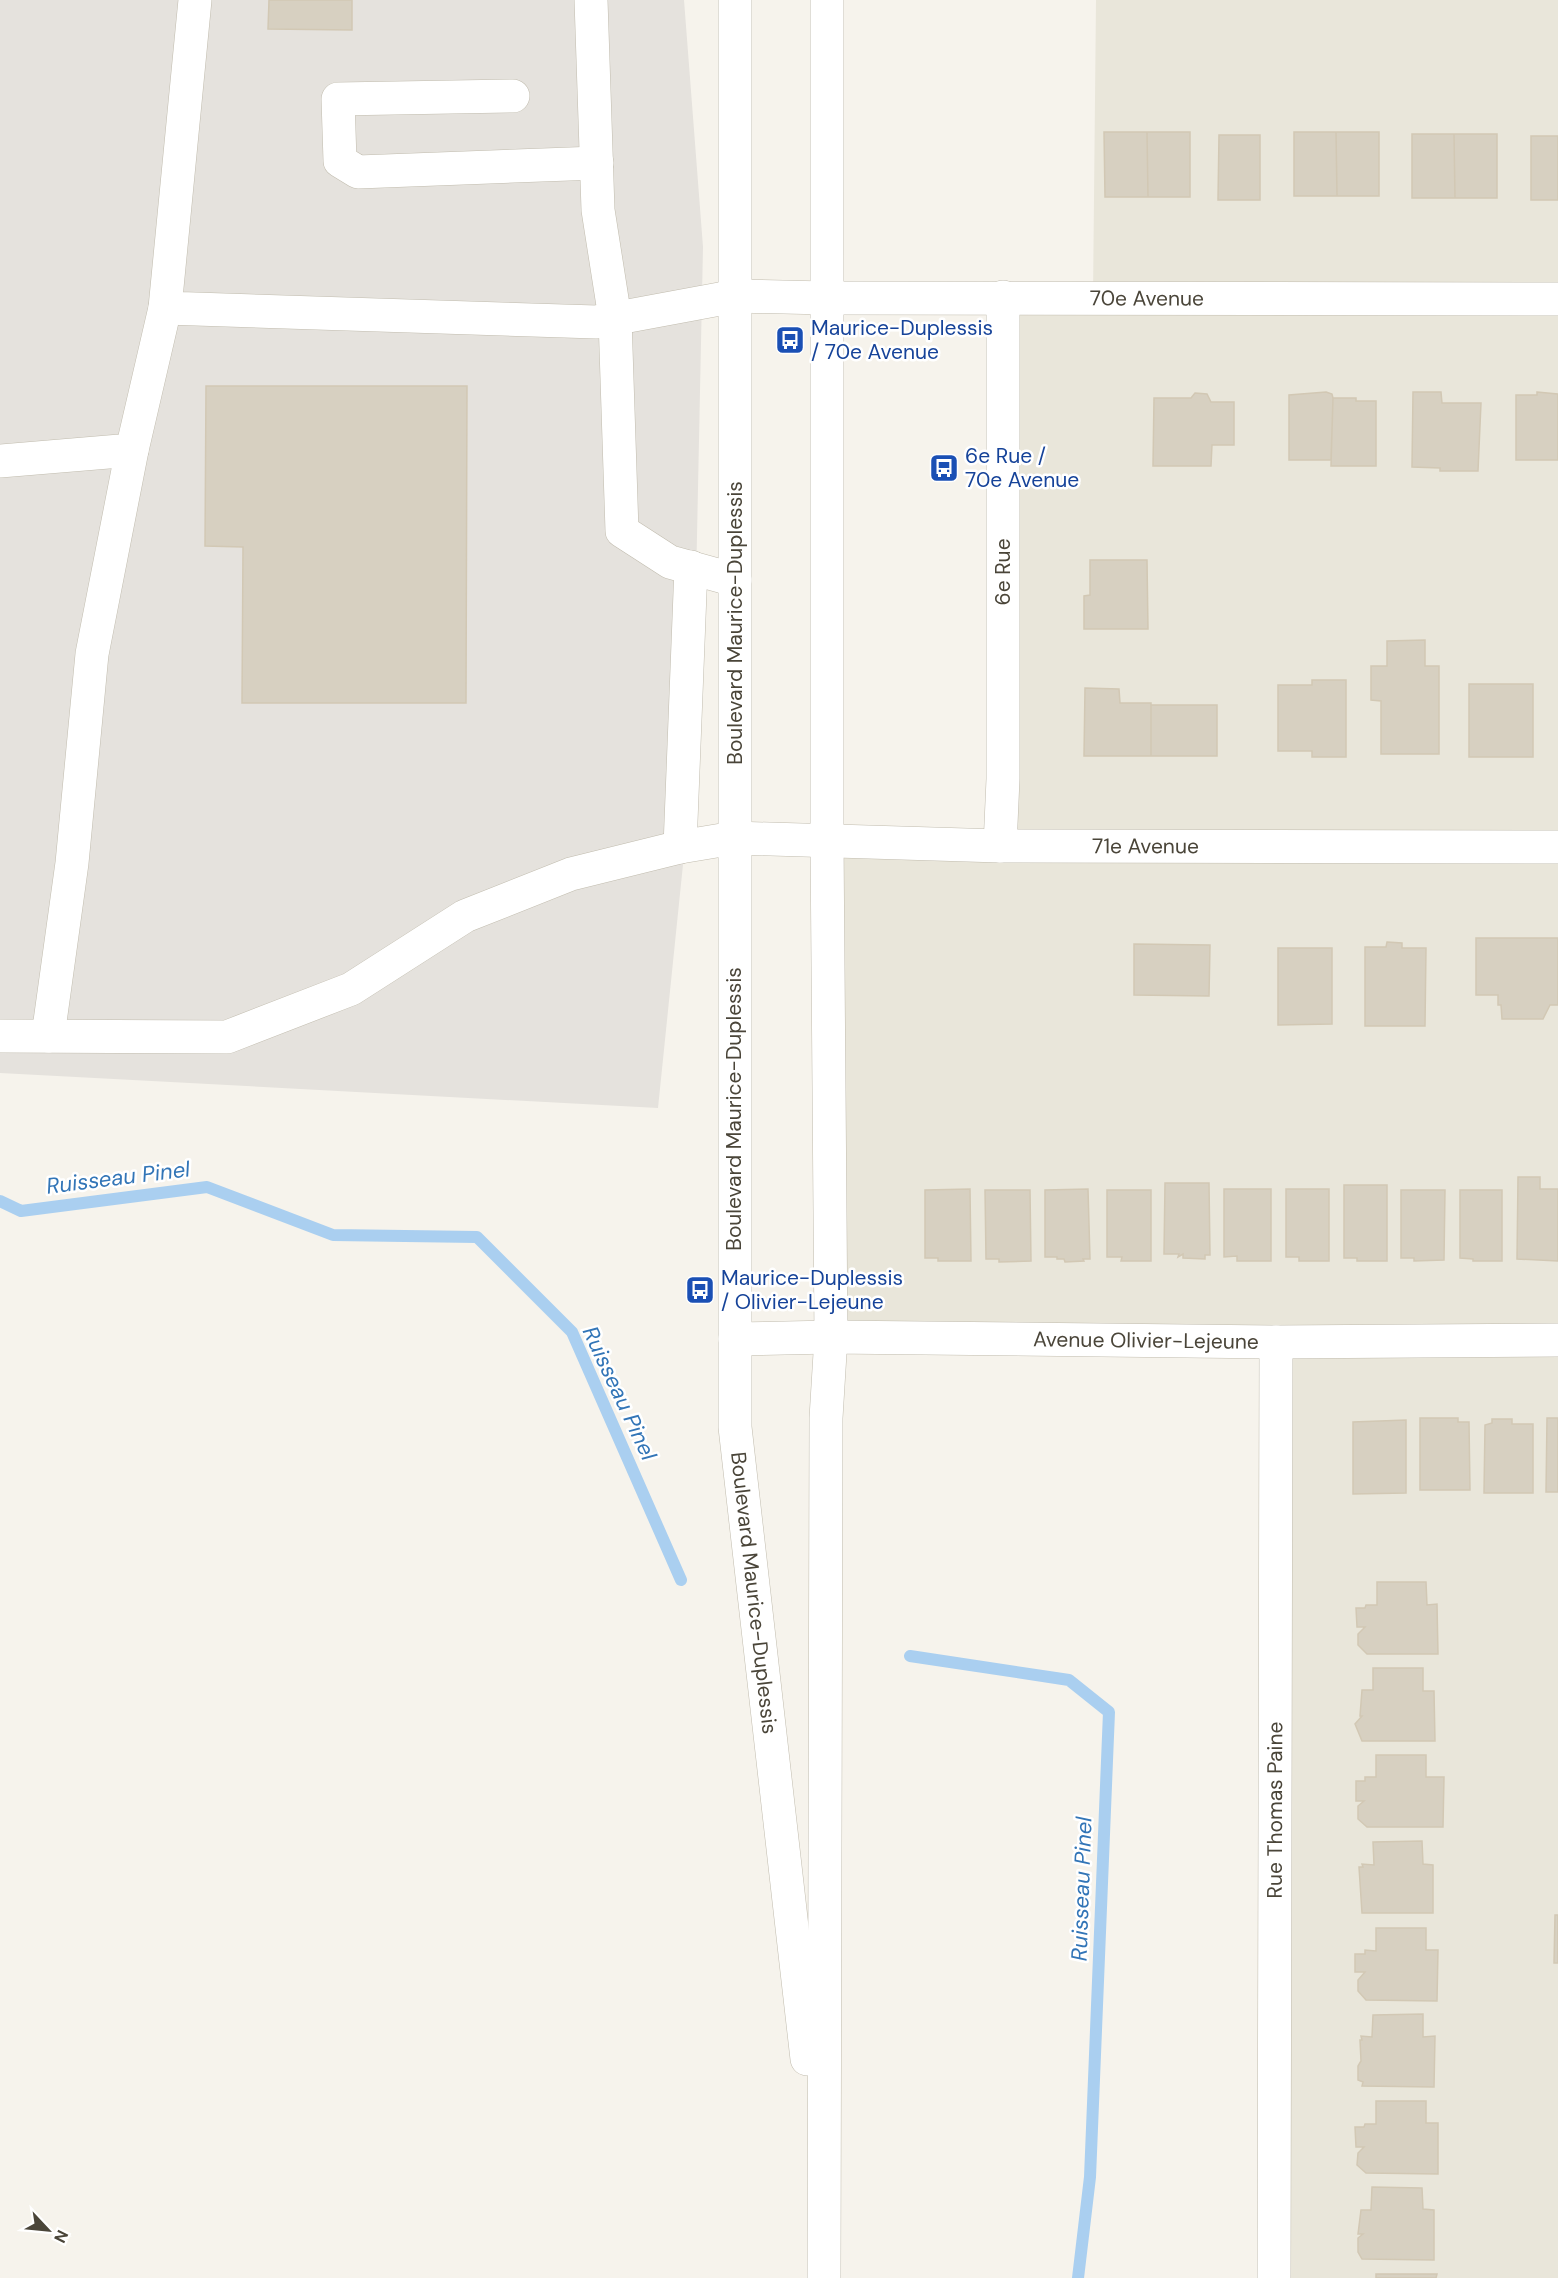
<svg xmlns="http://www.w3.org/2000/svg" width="1558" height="2278" font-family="'DM Sans',sans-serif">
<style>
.residential{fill:#e9e6da}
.industrial{fill:#e5e2dd}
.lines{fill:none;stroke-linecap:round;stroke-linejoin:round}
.stream{stroke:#aacff0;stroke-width:12}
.building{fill:#d7d0c1;stroke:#d2c8b4;stroke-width:1.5}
.minor-casing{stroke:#c1bcae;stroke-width:34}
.minor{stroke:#fff;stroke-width:33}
.labels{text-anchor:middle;stroke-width:5;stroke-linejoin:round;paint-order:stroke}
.street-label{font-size:21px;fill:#4a4539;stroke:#fff}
.transit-label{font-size:21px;fill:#164399;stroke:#fff;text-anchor:start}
.water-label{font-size:22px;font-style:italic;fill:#3275b7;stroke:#fff}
</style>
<rect width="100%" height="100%" fill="#f6f3ec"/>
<path class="residential" d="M 1096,0 L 1558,0 L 1558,2278 L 1274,2278 L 1276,1342 L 831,1337 L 827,841 L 1000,846 L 1003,297 L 1093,297 Z"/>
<path class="industrial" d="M 0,0 L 684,0 L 703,247 L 692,777 L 658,1108 L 0,1073 Z"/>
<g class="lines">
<path class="stream" d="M 0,1201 L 21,1211 L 207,1187 L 333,1235 L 477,1237 L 572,1332 L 681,1580
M 910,1656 L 1069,1680 L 1109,1712 L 1090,2177 L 1078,2278"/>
</g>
<path class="building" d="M 269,0 L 352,0 L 352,30 L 268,29 Z
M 1104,132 L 1147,132 L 1148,197 L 1105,197 Z
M 1147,132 L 1190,132 L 1190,197 L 1148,197 Z
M 1294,132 L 1336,132 L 1337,196 L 1294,196 Z
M 1336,132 L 1379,132 L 1379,196 L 1337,196 Z
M 1412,134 L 1454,134 L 1455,198 L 1412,198 Z
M 1454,134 L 1497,134 L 1497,198 L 1455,198 Z
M 1219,135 L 1260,135 L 1260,200 L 1218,200 Z
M 1531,136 L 1558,136 L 1558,200 L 1531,200 Z
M 206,386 L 467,386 L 466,703 L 242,703 L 243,547 L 205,546 Z
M 1326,392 L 1332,394 L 1333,398 L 1331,460 L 1289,460 L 1289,395 Z
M 1413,392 L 1441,392 L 1442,403 L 1481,403 L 1478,471 L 1440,471 L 1440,468 L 1412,467 Z
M 1537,392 L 1558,394 L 1558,460 L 1516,460 L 1516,395 L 1537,395 Z
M 1195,393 L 1207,394 L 1211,402 L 1234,402 L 1234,445 L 1212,445 L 1211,466 L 1153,466 L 1154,398 L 1191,398 Z
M 1333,398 L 1356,398 L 1356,401 L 1376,401 L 1376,466 L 1331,466 Z
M 1090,560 L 1147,560 L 1148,629 L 1084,629 L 1084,596 L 1090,595 Z
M 1425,640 L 1425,666 L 1439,666 L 1439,754 L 1381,754 L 1381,701 L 1371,700 L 1371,666 L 1387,666 L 1387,641 Z
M 1312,680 L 1346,680 L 1346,757 L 1312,757 L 1312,751 L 1278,751 L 1278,685 L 1312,685 Z
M 1469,684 L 1533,684 L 1533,757 L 1469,757 Z
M 1085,688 L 1119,689 L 1120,703 L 1151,703 L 1151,756 L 1084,756 Z
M 1151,705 L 1217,705 L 1217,756 L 1151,756 Z
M 1476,938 L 1558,938 L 1558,1005 L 1550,1005 L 1543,1019 L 1502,1019 L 1501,1005 L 1498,1005 L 1498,995 L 1476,995 Z
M 1387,942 L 1402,943 L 1402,948 L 1426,948 L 1425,1026 L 1365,1026 L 1365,947 L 1386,947 Z
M 1134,944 L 1210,945 L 1209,996 L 1134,995 Z
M 1278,948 L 1332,948 L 1332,1024 L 1278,1025 Z
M 1518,1177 L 1540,1177 L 1540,1189 L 1558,1189 L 1558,1261 L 1517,1259 Z
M 1165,1183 L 1209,1183 L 1210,1255 L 1205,1255 L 1205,1259 L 1183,1258 L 1183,1254 L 1178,1257 L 1179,1254 L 1164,1254 Z
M 1344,1185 L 1387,1185 L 1387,1261 L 1357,1261 L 1357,1258 L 1344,1258 Z
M 970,1189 L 971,1261 L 938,1261 L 938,1258 L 925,1258 L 925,1190 Z
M 1088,1189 L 1090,1259 L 1083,1259 L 1084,1261 L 1065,1262 L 1064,1259 L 1057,1259 L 1057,1257 L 1045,1257 L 1045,1190 Z
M 1224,1189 L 1271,1189 L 1271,1261 L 1237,1261 L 1237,1256 L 1224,1257 Z
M 1286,1189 L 1329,1189 L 1329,1261 L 1299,1261 L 1299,1257 L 1286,1257 Z
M 985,1190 L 1030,1190 L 1031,1261 L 999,1262 L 999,1259 L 986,1259 Z
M 1107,1190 L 1151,1190 L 1151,1261 L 1121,1261 L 1122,1257 L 1107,1257 Z
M 1401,1190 L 1445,1190 L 1444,1260 L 1414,1261 L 1414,1258 L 1401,1258 Z
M 1460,1190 L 1502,1190 L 1502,1261 L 1473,1261 L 1473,1259 L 1460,1258 Z
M 1420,1418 L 1458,1418 L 1458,1422 L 1469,1422 L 1470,1490 L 1420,1490 Z
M 1547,1418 L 1558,1418 L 1558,1492 L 1546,1492 Z
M 1492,1419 L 1512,1419 L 1512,1424 L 1533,1424 L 1533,1493 L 1484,1493 L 1485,1425 L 1492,1423 Z
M 1406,1420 L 1406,1493 L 1353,1494 L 1353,1422 Z
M 1377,1582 L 1426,1582 L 1427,1605 L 1437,1604 L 1438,1654 L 1367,1654 L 1358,1645 L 1358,1634 L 1365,1627 L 1357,1627 L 1356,1608 L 1365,1608 L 1366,1605 L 1377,1605 Z
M 1373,1668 L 1423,1668 L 1423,1691 L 1434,1691 L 1435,1741 L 1362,1741 L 1355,1724 L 1362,1716 L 1360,1716 L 1362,1690 L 1373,1690 Z
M 1376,1755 L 1426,1755 L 1426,1777 L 1444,1777 L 1443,1827 L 1367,1827 L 1358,1819 L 1358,1806 L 1364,1801 L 1356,1801 L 1356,1781 L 1365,1781 L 1365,1777 L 1376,1777 Z
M 1422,1841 L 1423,1864 L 1433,1865 L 1433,1913 L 1362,1913 L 1359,1867 L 1363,1867 L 1362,1864 L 1374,1865 L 1373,1842 Z
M 1555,1915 L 1558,1915 L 1558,1963 L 1554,1963 Z
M 1376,1928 L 1426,1928 L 1426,1950 L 1438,1950 L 1437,2001 L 1366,2000 L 1358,1991 L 1358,1980 L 1365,1972 L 1355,1972 L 1355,1954 L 1365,1954 L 1365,1950 L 1376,1951 Z
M 1423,2014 L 1423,2037 L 1435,2036 L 1434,2087 L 1362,2086 L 1363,2082 L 1358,2080 L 1358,2066 L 1361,2061 L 1360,2040 L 1362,2040 L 1361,2036 L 1372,2037 L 1373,2015 Z
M 1376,2101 L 1426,2101 L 1426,2123 L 1438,2123 L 1438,2174 L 1366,2173 L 1357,2165 L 1358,2153 L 1364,2147 L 1356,2147 L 1355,2127 L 1364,2127 L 1365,2124 L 1376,2124 Z
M 1372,2187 L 1422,2188 L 1423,2209 L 1434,2210 L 1434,2260 L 1362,2259 L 1358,2252 L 1358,2238 L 1363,2234 L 1358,2234 L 1361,2210 L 1371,2210 Z
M 1376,2274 L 1437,2274 L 1436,2278 L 1376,2278 Z"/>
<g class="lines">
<g class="minor-casing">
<g id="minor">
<path id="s1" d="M 195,0 L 165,308 L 596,322 L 736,296 L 826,298 L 1558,299"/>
<path d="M 591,0 L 598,210 L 615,318 L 622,531 L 670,562 L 735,580"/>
<path id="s2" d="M 735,0 L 735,1427 L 807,2059"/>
<path d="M 513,96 L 338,99 L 340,161 L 358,172 L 597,163"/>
<path d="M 0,461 L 132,450 L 165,308"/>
<path d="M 1000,846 L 1003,779 L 1003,297"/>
<path d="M 680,847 L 691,567"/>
<path id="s3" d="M 0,1036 L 227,1037 L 351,989 L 465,916 L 571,874 L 680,847 L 734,838 L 1000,846 L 1558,847"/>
<path d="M 48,1036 L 72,863 L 92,654 L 132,450"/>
<path id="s4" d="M 735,1339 L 831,1337 L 1276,1342 L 1558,1340"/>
<path d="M 824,2278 L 826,1418 L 831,1337 L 827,841 L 827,0"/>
<path id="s5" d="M 1274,2278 L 1276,1342"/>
</g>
</g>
<use href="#minor" class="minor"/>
</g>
<defs>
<g id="bus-square" transform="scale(1.5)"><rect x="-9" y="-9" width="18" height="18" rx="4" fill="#1a4fb4" stroke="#fff"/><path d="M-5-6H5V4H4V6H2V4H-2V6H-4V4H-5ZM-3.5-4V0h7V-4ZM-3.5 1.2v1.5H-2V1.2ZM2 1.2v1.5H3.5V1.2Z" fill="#fff"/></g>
</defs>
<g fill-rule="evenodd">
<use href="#bus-square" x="790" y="340"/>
<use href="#bus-square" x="944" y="468"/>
<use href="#bus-square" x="700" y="1290"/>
</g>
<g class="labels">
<g class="street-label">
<text dy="7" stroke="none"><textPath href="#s1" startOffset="1294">70e Avenue</textPath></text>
<text transform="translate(1003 572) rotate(-90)" y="7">6e Rue</text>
<text transform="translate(735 623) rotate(-90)" y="7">Boulevard Maurice-Duplessis</text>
<text dy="7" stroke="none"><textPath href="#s3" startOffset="1188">71e Avenue</textPath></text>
<text transform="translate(734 1109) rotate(-90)" y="7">Boulevard Maurice-Duplessis</text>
<text dy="7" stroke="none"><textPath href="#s4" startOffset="411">Avenue Olivier-Lejeune</textPath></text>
<text dy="7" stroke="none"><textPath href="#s2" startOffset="1594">Boulevard Maurice-Duplessis</textPath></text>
<text dy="7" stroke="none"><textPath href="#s5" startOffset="468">Rue Thomas Paine</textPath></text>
</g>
<g class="transit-label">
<text x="811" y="335">Maurice-Duplessis<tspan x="811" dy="24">/ 70e Avenue</tspan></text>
<text x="965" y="463">6e Rue /<tspan x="965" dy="24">70e Avenue</tspan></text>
<text x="721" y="1285">Maurice-Duplessis<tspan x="721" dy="24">/ Olivier-Lejeune</tspan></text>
</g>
<g class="water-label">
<text transform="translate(118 1177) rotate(-7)" y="8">Ruisseau Pinel</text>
<text transform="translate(620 1393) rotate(65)" y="8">Ruisseau Pinel</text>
<text transform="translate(1081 1889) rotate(-88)" y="8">Ruisseau Pinel</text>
</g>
</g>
<g transform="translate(48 2230) rotate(116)" stroke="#ffffff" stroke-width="4.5" paint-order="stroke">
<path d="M0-4.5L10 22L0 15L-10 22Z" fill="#4a4539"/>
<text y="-9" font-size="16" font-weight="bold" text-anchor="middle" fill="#4a4539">N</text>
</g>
</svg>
